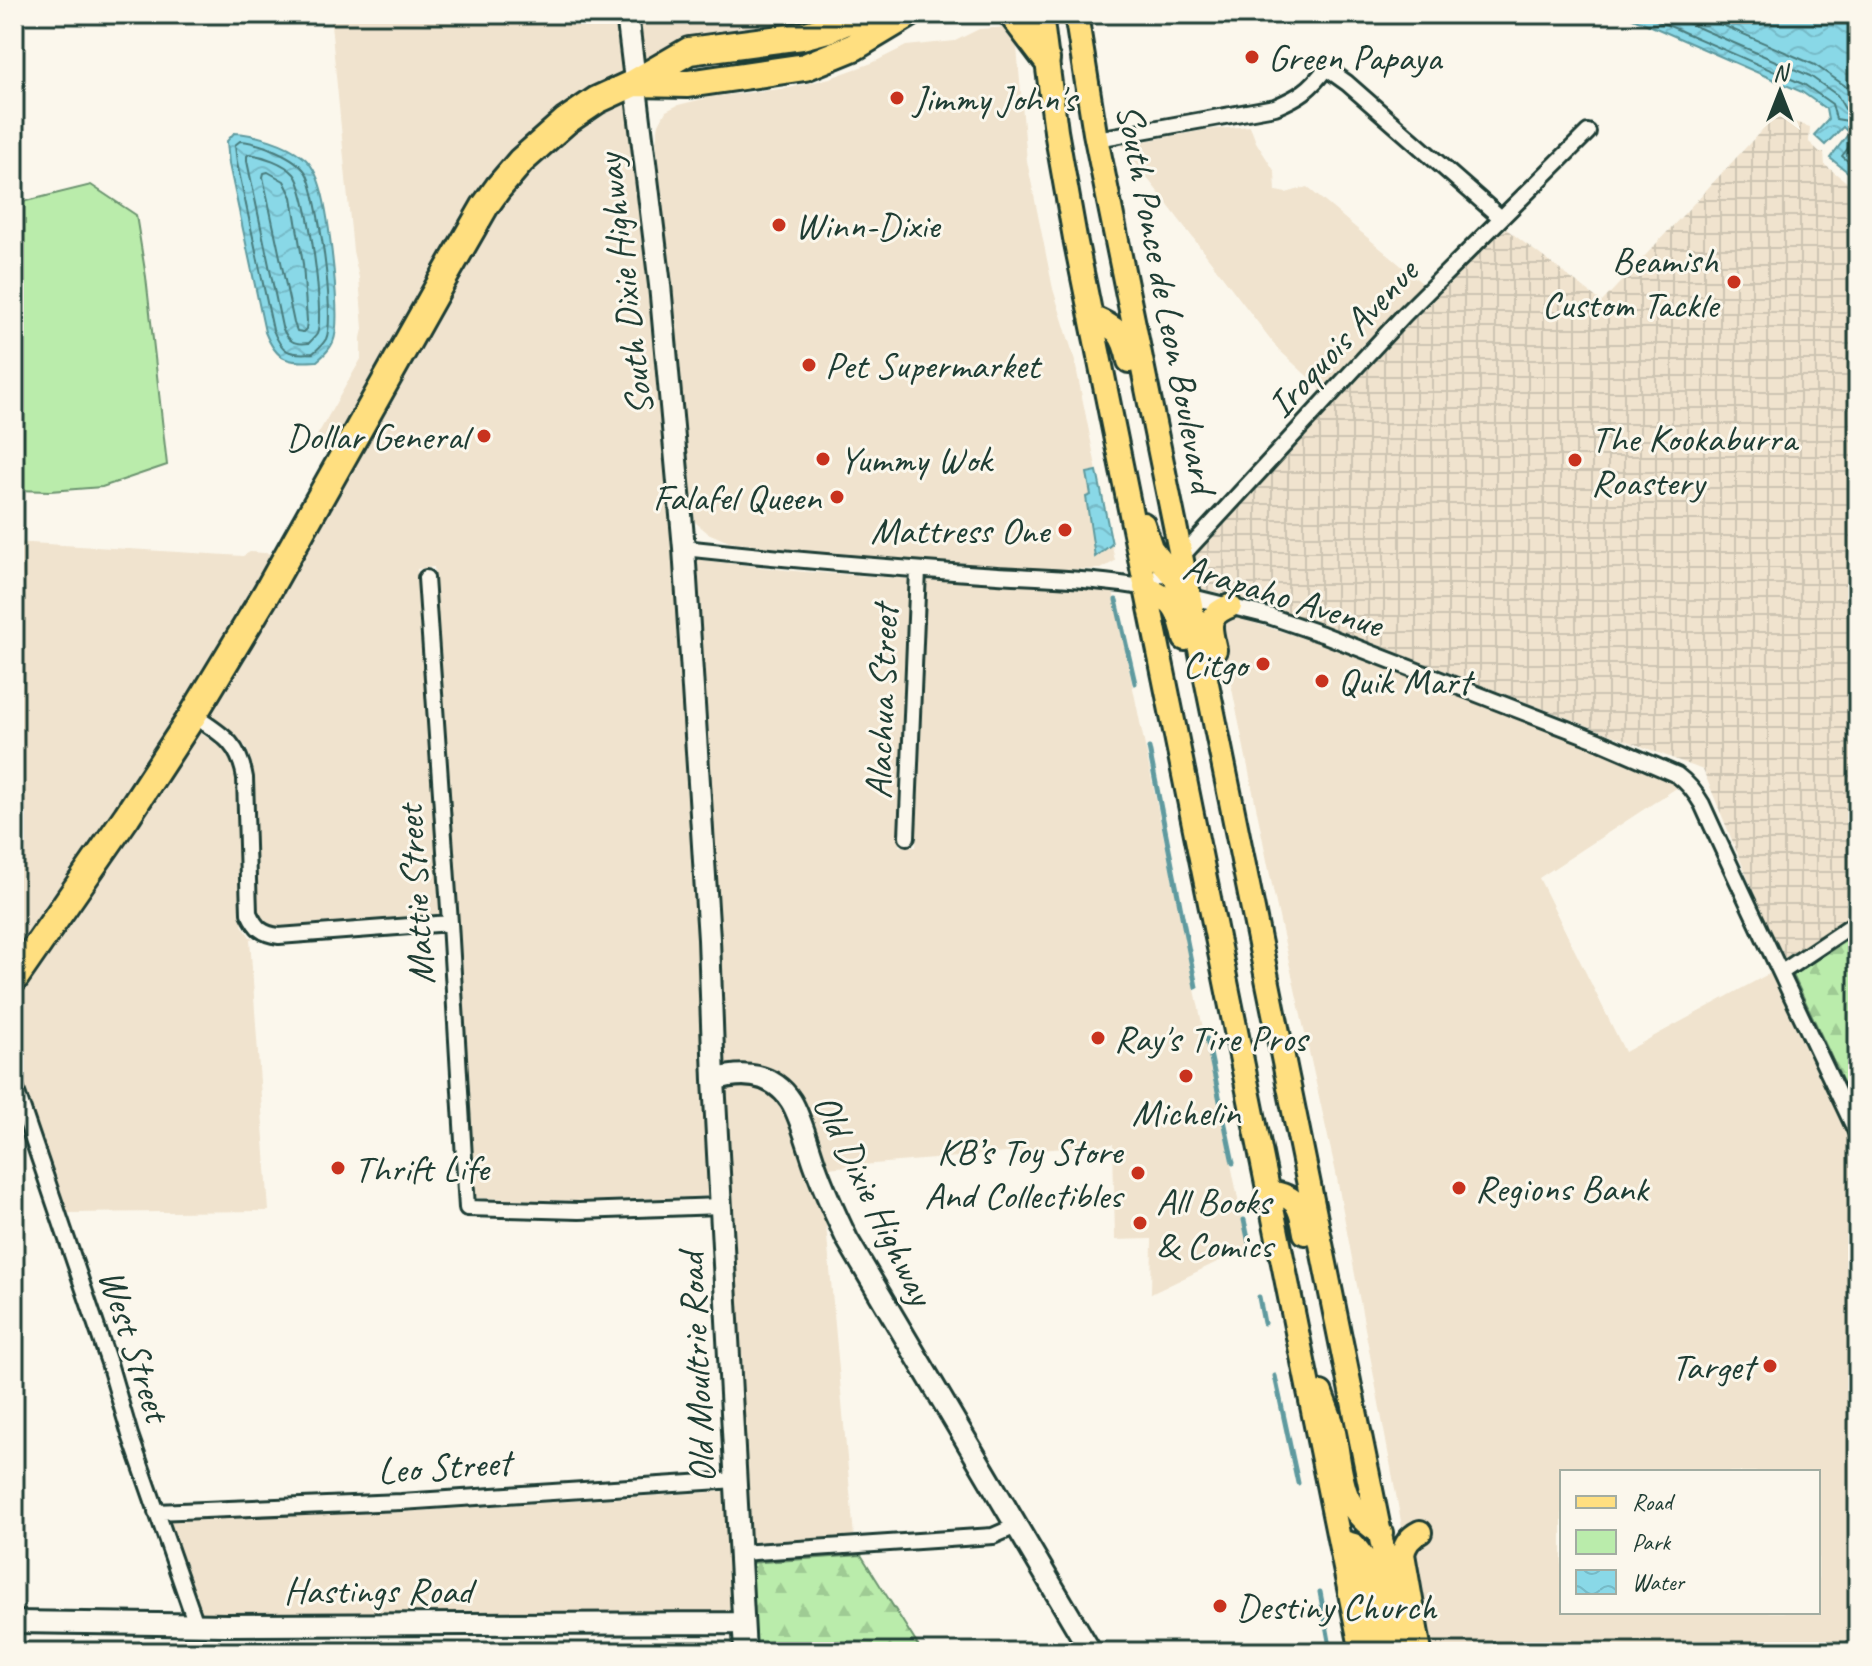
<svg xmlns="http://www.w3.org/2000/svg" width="1872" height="1666" font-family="Caveat,sans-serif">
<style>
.built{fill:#f0e3ce;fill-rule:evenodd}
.industrial{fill:url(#industrial-grid)}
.green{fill:#baecab;stroke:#6c9470;stroke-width:2}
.forest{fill:url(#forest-firs);stroke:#6c9470;stroke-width:2}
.water{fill:url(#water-waves);stroke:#5f9a9f;stroke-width:2}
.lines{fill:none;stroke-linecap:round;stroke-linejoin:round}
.shore{stroke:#497b7c;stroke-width:2}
.stream{stroke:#5f9a9f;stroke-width:5}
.street-casing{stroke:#1f3d34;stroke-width:20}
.secondary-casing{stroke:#1f3d34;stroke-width:26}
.primary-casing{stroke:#1f3d34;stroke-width:28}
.highway-casing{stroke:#1f3d34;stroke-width:32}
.street{stroke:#fbf7ec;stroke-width:14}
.secondary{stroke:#fbf7ec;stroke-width:20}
.primary{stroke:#ffdf80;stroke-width:22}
.highway{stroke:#ffdf80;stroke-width:26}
.poi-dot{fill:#c8321e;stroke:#fbf7ec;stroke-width:3}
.labels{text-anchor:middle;stroke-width:6;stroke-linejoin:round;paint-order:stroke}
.poi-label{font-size:38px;fill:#1f3d34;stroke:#fbf7ec;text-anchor:start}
.street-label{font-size:38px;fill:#1f3d34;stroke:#fbf7ec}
</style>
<defs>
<pattern id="industrial-grid" width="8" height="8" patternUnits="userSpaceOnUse" patternTransform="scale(2)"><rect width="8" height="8" fill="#f0e3ce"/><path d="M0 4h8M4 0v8" fill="none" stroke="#cdc4b2"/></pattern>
<pattern id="forest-firs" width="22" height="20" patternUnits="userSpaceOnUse" patternTransform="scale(2)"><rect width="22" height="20" fill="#baecab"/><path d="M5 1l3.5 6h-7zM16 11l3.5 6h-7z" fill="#9fcb94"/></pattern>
<pattern id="water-waves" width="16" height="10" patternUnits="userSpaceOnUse" patternTransform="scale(2)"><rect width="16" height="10" fill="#89d8e7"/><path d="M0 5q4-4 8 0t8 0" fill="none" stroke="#76bac7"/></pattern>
</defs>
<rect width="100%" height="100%" fill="#fbf7ec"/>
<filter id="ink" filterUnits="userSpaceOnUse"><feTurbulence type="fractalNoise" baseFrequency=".0125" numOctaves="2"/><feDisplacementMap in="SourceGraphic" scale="16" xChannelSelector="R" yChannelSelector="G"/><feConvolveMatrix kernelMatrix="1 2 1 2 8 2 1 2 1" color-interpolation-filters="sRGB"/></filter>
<g filter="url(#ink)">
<path class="built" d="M 330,14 L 618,14 L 625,77 L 561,113 L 333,459 L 314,441 L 361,359 L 361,338 L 363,329 L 359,278 L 353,251 Z
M 636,14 L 841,14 L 641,68 Z
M 1009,27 L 1016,36 L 1027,161 L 1053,289 L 1074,357 L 1115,561 L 1101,569 L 1063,570 L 931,562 L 777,549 L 724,540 L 708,533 L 696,523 L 690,512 L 672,299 L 656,141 L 659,124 L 666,111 L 678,105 L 710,97 L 789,88 L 830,78 L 872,63 L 906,46 L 955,41 L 979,29 Z
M 627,97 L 652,286 L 675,548 L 700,940 L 705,1072 L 703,1073 L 712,1196 L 579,1201 L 475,1198 L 458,912 L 434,567 L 417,569 L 441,914 L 279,926 L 269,925 L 265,922 L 258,911 L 254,778 L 251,760 L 246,747 L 234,733 L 205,712 L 504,194 L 570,130 Z
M 1250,126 L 1256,142 L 1275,172 L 1276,191 L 1286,193 L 1307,187 L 1423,284 L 1399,308 L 1325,403 L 1319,387 L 1278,349 L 1122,145 L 1205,130 Z
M 14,542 L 243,556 L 250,552 L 279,554 L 190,702 L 14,963 Z
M 693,559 L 795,571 L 909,579 L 899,846 L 916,847 L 927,580 L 1113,591 L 1248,1247 L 1151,1294 L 1152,1239 L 1115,1240 L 1113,1144 L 826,1168 L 776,1074 L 758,1066 L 739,1064 L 722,1067 Z
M 1231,616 L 1319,643 L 1594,749 L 1673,783 L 1678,787 L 1539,878 L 1625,1052 L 1772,972 L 1858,1157 L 1858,1652 L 1429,1652 L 1411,1555 L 1417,1544 L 1431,1536 L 1423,1519 L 1408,1527 L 1403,1532 L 1336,1173 L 1273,890 L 1220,630 L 1221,621 ZM 1562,1472 L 1818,1472 L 1818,1612 L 1562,1612 Z
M 195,729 L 222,748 L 231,758 L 235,765 L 237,779 L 240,914 L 243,923 L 242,925 L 250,937 L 254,938 L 250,939 L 269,1211 L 67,1213 L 14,1059 L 14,995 L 65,924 Z
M 739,1084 L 755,1086 L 769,1092 L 784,1108 L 825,1214 L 854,1536 L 748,1543 L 723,1088 Z
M 728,1491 L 734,1613 L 202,1615 L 168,1521 L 401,1512 Z"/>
<path class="industrial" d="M 1775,116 L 1810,127 L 1809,142 L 1820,152 L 1824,152 L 1825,165 L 1858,191 L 1858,910 L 1785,958 L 1761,910 L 1703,770 L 1320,623 L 1237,597 L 1235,593 L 1230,595 L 1202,589 L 1194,557 L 1410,323 L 1501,231 L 1503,232 L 1505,228 L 1602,302 Z"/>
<path class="green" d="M 91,185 L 136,215 L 146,277 L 167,465 L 102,487 L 50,491 L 14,490 L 14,204 Z"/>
<path class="forest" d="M 1858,933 L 1858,1114 L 1793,975 Z
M 861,1555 L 922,1652 L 754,1652 L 750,1563 Z"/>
<path class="water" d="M 1624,14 L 1858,14 L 1858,180 L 1830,158 L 1849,133 L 1843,127 L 1825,145 L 1814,135 L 1828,120 L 1826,109 L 1802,92 Z
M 234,133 C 255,134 286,143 303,157 C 312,164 318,178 321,189 C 328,213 343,322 333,342 C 330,349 323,356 317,361 C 287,363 277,361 265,332 L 229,164 L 227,141 Z
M 1097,471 L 1112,544 L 1095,557 L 1086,497 L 1091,495 L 1087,473 Z"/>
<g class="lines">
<path class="shore" d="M 1642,14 L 1805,85 L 1832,104 L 1836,119 L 1848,121 L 1856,130 L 1856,138 L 1842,156 L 1858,170
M 1667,14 L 1810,76 L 1837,95 L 1845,109 L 1858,116
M 1697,14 L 1815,65 L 1844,85 L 1858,101
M 240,141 C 258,142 296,156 306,173 C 318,193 336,318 326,339 C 323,344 318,349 313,353 C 289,355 282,353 273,330 L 237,163 L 235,145 Z
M 249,154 C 263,156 284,163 294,174 C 308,189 325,315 317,334 C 315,337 311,341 309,343 C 293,345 288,341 282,327 L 247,161 L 247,156 Z
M 264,173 L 268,172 L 284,181 L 292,197 L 303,264 L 307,321 L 306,329 L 303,332 L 297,331 L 294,323 L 263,177 Z"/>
<path class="stream" d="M 1116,600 L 1135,683
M 1149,748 L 1196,987
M 1207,1039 L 1233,1163
M 1244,1220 L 1249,1243
M 1259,1297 L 1264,1323
M 1275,1376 L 1298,1483
M 1320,1592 L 1331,1652"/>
<g class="street-casing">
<path id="street" d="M 1097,139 L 1275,107 C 1299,97 1311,89 1326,68 L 1347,83 L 1501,218
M 684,548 C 783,559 882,567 982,574 C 1039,578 1095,578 1152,589
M 426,578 L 450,923 L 467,1208 L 579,1211 L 721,1206
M 1145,587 L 1182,556 L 1404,315 L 1588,132
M 1184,595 L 1269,616 L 1322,634 L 1596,740 L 1677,775 C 1688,783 1695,792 1702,804 C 1752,915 1806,1025 1858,1136
M 193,715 C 221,734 239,742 245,778 L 249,913 C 256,928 262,934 279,936 L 450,923
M 907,837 L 918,570
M 1782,972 L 1858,921
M 14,1084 L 109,1363 L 130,1435 L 196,1624
M 156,1512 L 401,1502 L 736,1480
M 740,1553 L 993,1536 L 1016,1526"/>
</g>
<g class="secondary-casing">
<path id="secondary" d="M 627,14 L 660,285 L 684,548 L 709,939 L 714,1080 L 745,1652
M 714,1080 C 743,1071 773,1073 791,1101 C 800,1115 809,1148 815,1165 C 824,1190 835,1214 847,1239 L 1091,1652
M 14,1622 L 227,1625 L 743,1623"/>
</g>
<g class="primary-casing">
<path id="primary" d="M 1041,14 L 1056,131 L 1075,238 L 1362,1652
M 1076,14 L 1095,133 L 1404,1652
M 1091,317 C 1117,328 1123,332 1129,361
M 1143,524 L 1151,548 L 1186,592
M 1145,587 C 1175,602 1178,606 1185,639
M 1215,650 C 1210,627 1205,616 1230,606
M 1268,1192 C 1298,1196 1300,1206 1305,1233
M 1321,1393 C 1324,1403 1329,1413 1332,1423 C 1343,1467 1335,1507 1381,1533
M 1420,1532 C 1410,1537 1405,1544 1403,1554 L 1420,1652
M 1340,1541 L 1354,1545 L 1366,1561 L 1384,1652"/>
</g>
<g class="highway-casing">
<path id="highway" d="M 1012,14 L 1046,59
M 634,83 L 688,84 L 805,67 L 854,47 L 909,14
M 14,979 L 127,816 L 193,715 L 266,594 L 439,286 L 485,206 L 498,188 L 521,161 L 566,121 L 597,100 L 634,83 L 689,51 L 802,36 L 828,29 L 864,14"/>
</g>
<use href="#street" class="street"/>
<use href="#secondary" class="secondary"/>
<use href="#primary" class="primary"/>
<use href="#highway" class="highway"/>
</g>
</g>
<g class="poi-dot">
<circle cx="1252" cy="57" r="8"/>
<circle cx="897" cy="98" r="8"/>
<circle cx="779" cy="225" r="8"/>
<circle cx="1734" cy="282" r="8"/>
<circle cx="809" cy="365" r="8"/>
<circle cx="484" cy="436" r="8"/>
<circle cx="823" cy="459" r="8"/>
<circle cx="1575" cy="460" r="8"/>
<circle cx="837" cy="497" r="8"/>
<circle cx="1065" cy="530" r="8"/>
<circle cx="1263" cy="664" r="8"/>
<circle cx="1322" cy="681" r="8"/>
<circle cx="1098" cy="1038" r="8"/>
<circle cx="1186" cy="1076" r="8"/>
<circle cx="338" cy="1168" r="8"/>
<circle cx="1138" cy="1173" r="8"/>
<circle cx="1459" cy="1188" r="8"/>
<circle cx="1140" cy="1223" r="8"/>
<circle cx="1770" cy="1366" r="8"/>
<circle cx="1220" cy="1606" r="8"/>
</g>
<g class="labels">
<g class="poi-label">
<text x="1268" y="70">Green Papaya</text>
<text x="913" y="111">Jimmy John's</text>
<text x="795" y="238">Winn-Dixie</text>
<text x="1718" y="273" text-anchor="end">Beamish<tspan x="1718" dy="44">Custom Tackle</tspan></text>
<text x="825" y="378">Pet Supermarket</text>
<text x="468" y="449" text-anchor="end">Dollar General</text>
<text x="1591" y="451">The Kookaburra<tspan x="1591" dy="44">Roastery</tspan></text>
<text x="839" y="472">Yummy Wok</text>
<text x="821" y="510" text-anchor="end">Falafel Queen</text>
<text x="1049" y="543" text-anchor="end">Mattress One</text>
<text x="1247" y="677" text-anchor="end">Citgo</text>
<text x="1338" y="694">Quik Mart</text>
<text x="1114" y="1051">Ray's Tire Pros</text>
<text x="1186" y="1125" text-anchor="middle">Michelin</text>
<text x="1122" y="1164" text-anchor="end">KB’s Toy Store<tspan x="1122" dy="44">And Collectibles</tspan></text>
<text x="354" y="1181">Thrift Life</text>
<text x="1475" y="1201">Regions Bank</text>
<text x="1156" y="1214">All Books<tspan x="1156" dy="44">&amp; Comics</tspan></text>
<text x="1754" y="1379" text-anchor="end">Target</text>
<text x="1236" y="1619">Destiny Church</text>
</g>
<g class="street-label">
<text transform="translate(624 285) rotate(-97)" y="13">South Dixie Highway</text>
<text transform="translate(1167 298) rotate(79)" y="13">South Ponce de Leon Boulevard</text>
<text transform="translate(1342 338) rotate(-47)" y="13">Iroquois Avenue</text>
<text transform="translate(1283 595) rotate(17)" y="13">Arapaho Avenue</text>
<text transform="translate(881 702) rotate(-88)" y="13">Alachua Street</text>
<text transform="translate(415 895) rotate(-94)" y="13">Mattie Street</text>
<text transform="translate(874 1199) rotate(64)" y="13">Old Dixie Highway</text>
<text transform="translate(135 1345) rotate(72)" y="13">West Street</text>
<text transform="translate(696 1368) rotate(-93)" y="13">Old Moultrie Road</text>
<text transform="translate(444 1466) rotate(-4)" y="13">Leo Street</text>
<text x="378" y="1603">Hastings Road</text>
</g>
</g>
<rect width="1872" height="1666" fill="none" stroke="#fbf7ec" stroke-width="48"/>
<rect x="24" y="24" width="1824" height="1618" fill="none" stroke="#1f3d34" stroke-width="3" filter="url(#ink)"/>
<rect x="1560" y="1470" width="260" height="144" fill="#fbf7ec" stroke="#a3ada2" stroke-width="2"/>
<rect x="1576" y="1496" width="40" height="12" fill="#ffdf80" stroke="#a3ada2" stroke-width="2"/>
<text x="1632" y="1510" font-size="24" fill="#1f3d34">Road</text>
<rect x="1576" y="1530" width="40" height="24" fill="#baecab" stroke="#a3ada2" stroke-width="2"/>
<text x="1632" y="1550" font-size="24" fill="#1f3d34">Park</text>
<rect x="1576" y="1570" width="40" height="24" fill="url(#water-waves)" stroke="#a3ada2" stroke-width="2"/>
<text x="1632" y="1590" font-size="24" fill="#1f3d34">Water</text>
<g transform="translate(1780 92)" stroke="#fbf7ec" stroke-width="6" paint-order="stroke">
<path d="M0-6L14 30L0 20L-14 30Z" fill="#1f3d34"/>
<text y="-12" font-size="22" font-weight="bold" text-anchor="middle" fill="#1f3d34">N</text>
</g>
</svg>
